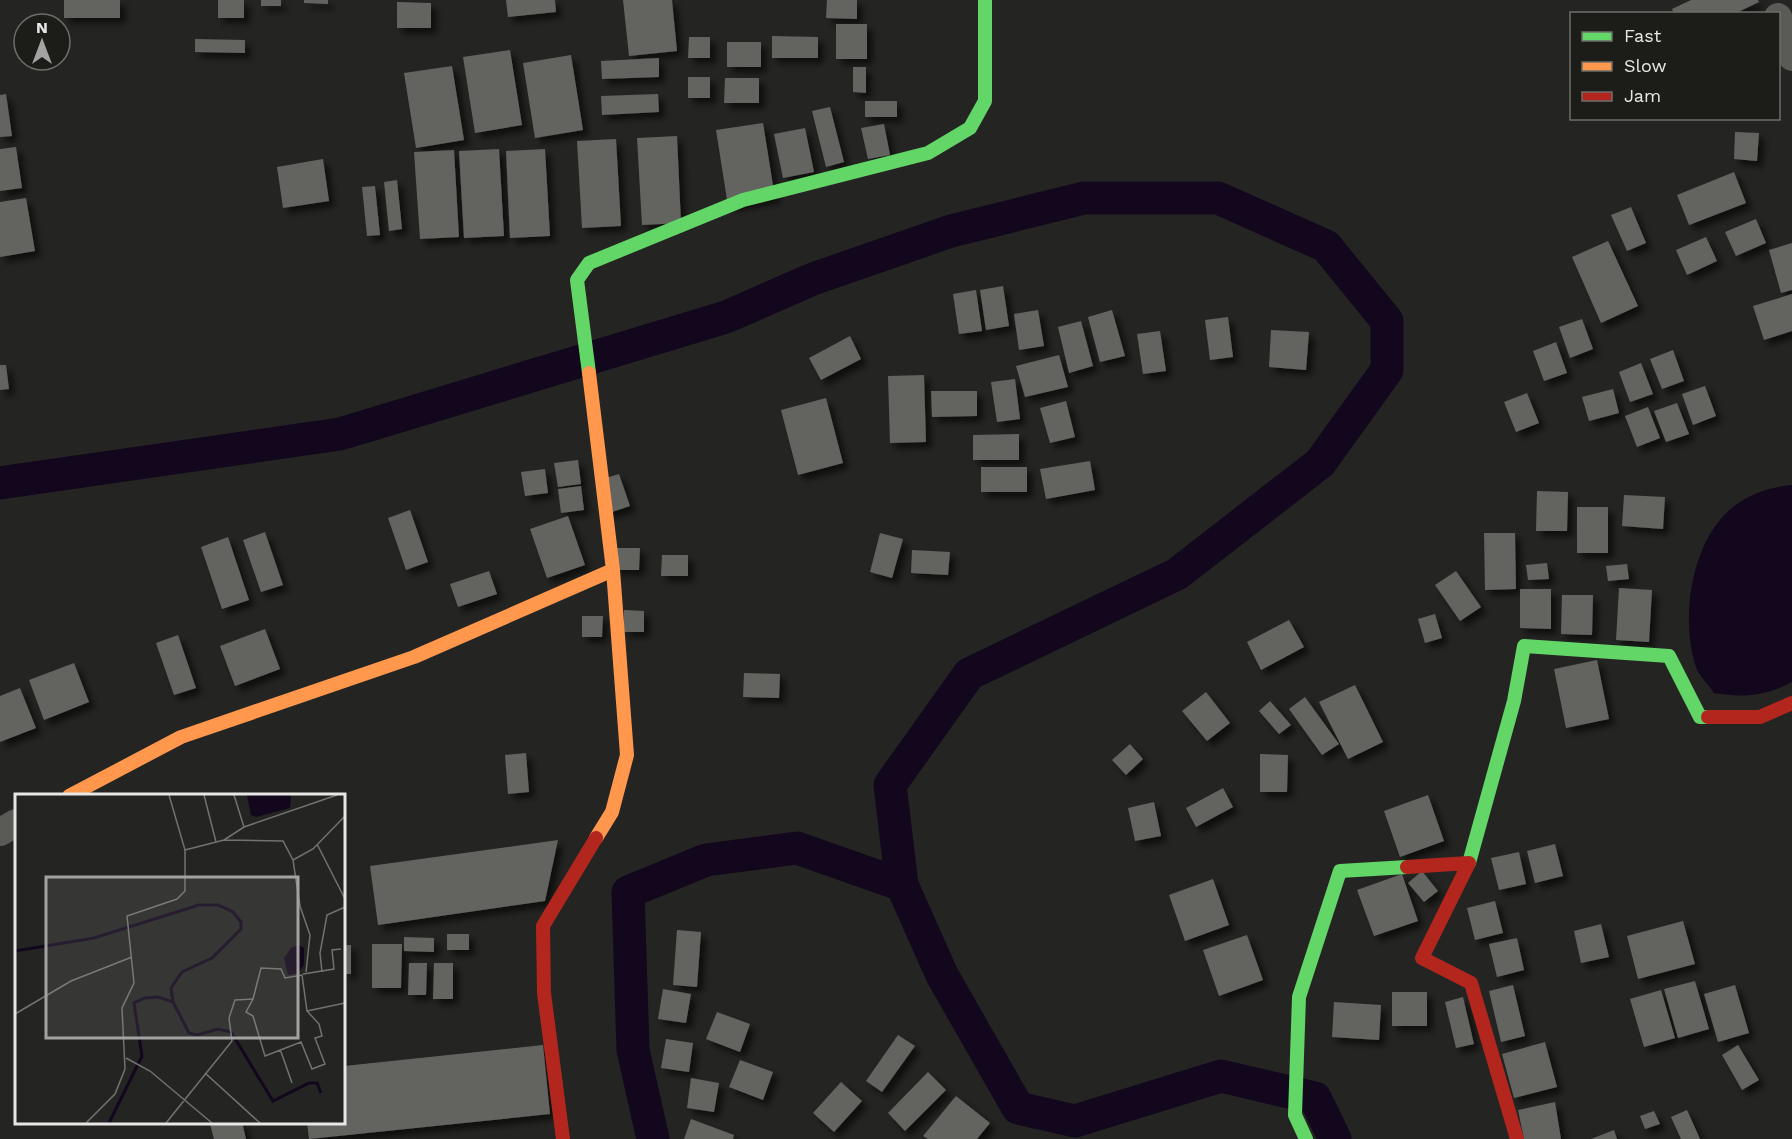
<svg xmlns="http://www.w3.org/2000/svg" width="1792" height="1139" font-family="'Work Sans',sans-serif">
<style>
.water{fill:#12071c}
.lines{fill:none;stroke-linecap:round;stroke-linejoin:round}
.canal{stroke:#12071c;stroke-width:33}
.building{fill:#636361;filter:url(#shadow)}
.street{stroke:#5a5a56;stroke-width:28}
.fast{stroke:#63d668;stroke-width:14}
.slow{stroke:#ff974d;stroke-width:14}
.jam{stroke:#b3261e;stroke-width:14}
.inset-river{fill:none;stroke:#12071c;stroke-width:3}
.inset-road{fill:none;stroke:#727270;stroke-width:1.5}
.view{fill:#a3a3a1;fill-opacity:0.15;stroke:#a3a3a1;stroke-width:3}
.inset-edge{fill:none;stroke:#e8e7e5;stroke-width:3}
</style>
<defs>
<filter id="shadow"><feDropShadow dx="5.5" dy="5.5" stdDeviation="3" flood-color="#0009"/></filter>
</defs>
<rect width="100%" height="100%" fill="#242422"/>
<path class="water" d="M 1792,485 L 1792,682 C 1766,696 1743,698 1714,693 C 1709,685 1699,676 1696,667 C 1679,617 1692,532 1740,502 C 1757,491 1773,487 1792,485 Z"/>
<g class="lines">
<path class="canal" d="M 0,483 L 340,434 L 726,317 L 813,279 L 951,231 L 1084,198 L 1218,198 L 1326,246 L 1387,321 L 1387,370 L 1320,463 L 1177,574 L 969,674 L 890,785 L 902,885
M 653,1139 L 633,1050 L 628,892 L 706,860 L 797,848 L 902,885 L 942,975 L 1018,1108 L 1075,1121 L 1221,1076 L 1315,1098 L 1335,1139"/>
</g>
<path class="building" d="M 64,0 L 120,0 L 120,18 L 64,18 Z
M 218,0 L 244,0 L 244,18 L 218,18 Z
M 261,0 L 281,0 L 281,6 L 261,6 Z
M 304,0 L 328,0 L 328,4 L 304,3 Z
M 506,0 L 555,0 L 556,12 L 508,17 Z
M 623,0 L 672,0 L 677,51 L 629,56 Z
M 827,0 L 857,0 L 857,19 L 826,18 Z
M 1691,0 L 1758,0 L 1759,2 L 1734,14 L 1674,14 L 1672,9 Z
M 397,2 L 431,3 L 431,28 L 397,28 Z
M 836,24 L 867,24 L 867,59 L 836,59 Z
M 772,36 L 818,37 L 818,58 L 772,58 Z
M 689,37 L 710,37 L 710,58 L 688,58 Z
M 195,39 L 245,40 L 245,53 L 195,52 Z
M 727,42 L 761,42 L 761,67 L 727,67 Z
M 510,50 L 522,125 L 475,133 L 463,57 Z
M 571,55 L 583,130 L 535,138 L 523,63 Z
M 659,58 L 659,77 L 602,79 L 601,61 Z
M 452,66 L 464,140 L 416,148 L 404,73 Z
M 853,67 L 866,67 L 866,93 L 853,92 Z
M 688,77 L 710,77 L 710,98 L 688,98 Z
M 725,78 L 759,78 L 759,103 L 724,103 Z
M 6,94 L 12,136 L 0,137 L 0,95 Z
M 658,94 L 659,112 L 602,115 L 601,96 Z
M 865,101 L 897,101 L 897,117 L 865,117 Z
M 830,107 L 844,162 L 826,167 L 812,111 Z
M 763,123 L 775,198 L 728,206 L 716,130 Z
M 884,124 L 890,155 L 868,159 L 861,128 Z
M 805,128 L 814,172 L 783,178 L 774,134 Z
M 1735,132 L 1759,133 L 1757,161 L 1734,159 Z
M 677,136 L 681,223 L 642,225 L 637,138 Z
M 616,139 L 621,226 L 582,228 L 577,141 Z
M 16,147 L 22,188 L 0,191 L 0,149 Z
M 499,149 L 504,236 L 464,238 L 459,151 Z
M 545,149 L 550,236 L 510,238 L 506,151 Z
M 454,150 L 459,237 L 420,239 L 414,152 Z
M 323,159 L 329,201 L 283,208 L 277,167 Z
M 1734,172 L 1746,203 L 1689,225 L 1677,195 Z
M 397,180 L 402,229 L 389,231 L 384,182 Z
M 375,186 L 380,235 L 367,236 L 362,187 Z
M 26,198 L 35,251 L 0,257 L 0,202 Z
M 1631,207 L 1646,243 L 1627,251 L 1611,215 Z
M 1756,219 L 1766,243 L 1736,256 L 1725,232 Z
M 1706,237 L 1717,261 L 1687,275 L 1676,250 Z
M 1608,241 L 1638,306 L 1601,323 L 1572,257 Z
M 1792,243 L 1792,290 L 1781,293 L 1769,250 Z
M 1003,286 L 1009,326 L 986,330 L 980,290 Z
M 976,290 L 982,331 L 959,334 L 953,294 Z
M 1792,294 L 1792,331 L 1764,340 L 1753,306 Z
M 1038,310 L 1044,346 L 1019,350 L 1014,314 Z
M 1112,310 L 1125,356 L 1100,362 L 1088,317 Z
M 1228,317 L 1233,357 L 1210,360 L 1205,320 Z
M 1582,319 L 1593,349 L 1570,358 L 1559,327 Z
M 1081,321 L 1093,366 L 1069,373 L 1058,327 Z
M 1271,330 L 1309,332 L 1306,370 L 1269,367 Z
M 1160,331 L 1166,371 L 1143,374 L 1137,334 Z
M 850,336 L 861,359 L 821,380 L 809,358 Z
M 1556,342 L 1567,373 L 1544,381 L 1533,351 Z
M 1673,350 L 1684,381 L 1662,389 L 1650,359 Z
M 1059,355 L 1068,387 L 1025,397 L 1016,366 Z
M 1641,363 L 1653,394 L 1630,402 L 1619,372 Z
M 0,365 L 6,365 L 9,389 L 0,390 Z
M 924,375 L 926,442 L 890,443 L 888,376 Z
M 1015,379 L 1020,419 L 997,422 L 991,382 Z
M 1705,386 L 1716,416 L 1693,425 L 1682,394 Z
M 1613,389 L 1619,413 L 1589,421 L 1582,397 Z
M 931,391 L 977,391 L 977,416 L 932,417 Z
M 1527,393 L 1539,423 L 1516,432 L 1504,402 Z
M 826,398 L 843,463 L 798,475 L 781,410 Z
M 1066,401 L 1075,437 L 1050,443 L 1040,408 Z
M 1677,403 L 1689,434 L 1666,442 L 1654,411 Z
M 1648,407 L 1660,438 L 1637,447 L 1625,416 Z
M 1019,434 L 1019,460 L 973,460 L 973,435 Z
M 578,460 L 581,484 L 558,487 L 554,463 Z
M 1090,461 L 1095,490 L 1046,499 L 1040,469 Z
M 981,467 L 1027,467 L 1027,492 L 981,492 Z
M 545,469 L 548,493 L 525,496 L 521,472 Z
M 619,474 L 630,506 L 606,514 L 596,481 Z
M 581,486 L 584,510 L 561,513 L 558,489 Z
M 1537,491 L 1568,492 L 1567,531 L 1536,531 Z
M 1624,495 L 1665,497 L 1663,529 L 1622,526 Z
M 1577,507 L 1608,507 L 1608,553 L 1577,553 Z
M 410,510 L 428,562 L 406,570 L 388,518 Z
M 568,516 L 585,565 L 547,578 L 530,529 Z
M 265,532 L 283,585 L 261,592 L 243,540 Z
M 880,533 L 903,539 L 892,578 L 870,572 Z
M 1484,533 L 1515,533 L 1516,589 L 1485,590 Z
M 228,537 L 249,600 L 222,609 L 201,547 Z
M 614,548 L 640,548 L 639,570 L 613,570 Z
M 912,550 L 950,552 L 948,575 L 911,573 Z
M 662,555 L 688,555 L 688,576 L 661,576 Z
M 1547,563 L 1549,579 L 1528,580 L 1526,565 Z
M 1627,564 L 1629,579 L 1608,581 L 1606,566 Z
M 489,571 L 497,594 L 458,607 L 450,584 Z
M 1456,571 L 1481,607 L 1460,621 L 1435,585 Z
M 1619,588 L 1652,590 L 1649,642 L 1616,640 Z
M 1520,589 L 1551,589 L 1551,629 L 1520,628 Z
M 1562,595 L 1593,595 L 1592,635 L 1561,634 Z
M 624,610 L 644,611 L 644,632 L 624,632 Z
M 1435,614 L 1442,638 L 1425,643 L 1418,619 Z
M 582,616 L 603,616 L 602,637 L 582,637 Z
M 1289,620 L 1304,647 L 1261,670 L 1247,642 Z
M 265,629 L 280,669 L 235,686 L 220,646 Z
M 178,635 L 196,688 L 174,695 L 156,643 Z
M 1597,660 L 1609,719 L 1566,728 L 1554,669 Z
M 74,663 L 89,702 L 44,720 L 29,680 Z
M 744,673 L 780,674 L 779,698 L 743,697 Z
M 1355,685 L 1383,742 L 1348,759 L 1319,702 Z
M 20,688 L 36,728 L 0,742 L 0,696 Z
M 1206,692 L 1230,723 L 1207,741 L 1182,711 Z
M 1305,697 L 1339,744 L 1322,755 L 1289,709 Z
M 1270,701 L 1291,725 L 1279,734 L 1259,711 Z
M 1130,744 L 1143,759 L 1126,775 L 1112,760 Z
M 526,753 L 529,792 L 508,794 L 505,755 Z
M 1260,754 L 1288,755 L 1287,792 L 1260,792 Z
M 1223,788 L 1233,807 L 1196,827 L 1186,808 Z
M 1428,795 L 1444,841 L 1400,857 L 1384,811 Z
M 1154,802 L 1161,836 L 1135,841 L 1128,808 Z
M 558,840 L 545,901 L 378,925 L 370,866 Z
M 1555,844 L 1563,876 L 1535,883 L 1527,851 Z
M 1519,852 L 1526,884 L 1499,890 L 1491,858 Z
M 1422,871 L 1438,891 L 1424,902 L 1408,883 Z
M 1402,874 L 1418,921 L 1374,936 L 1357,890 Z
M 1213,879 L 1229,925 L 1185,941 L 1169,895 Z
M 1495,901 L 1503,933 L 1475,940 L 1467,908 Z
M 1683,921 L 1695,964 L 1638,979 L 1627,936 Z
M 1601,924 L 1609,957 L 1581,963 L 1574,931 Z
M 677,930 L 701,932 L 697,987 L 673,985 Z
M 447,934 L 469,934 L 469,950 L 447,950 Z
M 1247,935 L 1263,980 L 1219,996 L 1203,950 Z
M 404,937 L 434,938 L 434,952 L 404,951 Z
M 1517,938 L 1524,970 L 1497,977 L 1489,944 Z
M 372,944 L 402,944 L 401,988 L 372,988 Z
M 344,945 L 351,945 L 351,974 L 344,974 Z
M 409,963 L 427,963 L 426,995 L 408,995 Z
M 434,963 L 453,963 L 453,999 L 433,999 Z
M 1695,981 L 1709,1029 L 1678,1038 L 1664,989 Z
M 1513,985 L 1525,1036 L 1501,1042 L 1489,991 Z
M 1735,985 L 1749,1033 L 1718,1042 L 1704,994 Z
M 663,989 L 691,994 L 686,1023 L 658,1019 Z
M 1661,990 L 1675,1038 L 1644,1047 L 1630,999 Z
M 1392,992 L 1427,992 L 1427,1026 L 1392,1026 Z
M 1463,997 L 1474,1044 L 1456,1048 L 1445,1002 Z
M 1334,1002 L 1381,1005 L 1379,1040 L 1332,1037 Z
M 717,1012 L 750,1024 L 740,1052 L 706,1039 Z
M 898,1035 L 915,1046 L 882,1092 L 866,1081 Z
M 666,1039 L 693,1043 L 689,1072 L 661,1068 Z
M 1545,1042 L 1557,1087 L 1514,1098 L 1502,1054 Z
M 543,1045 L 550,1114 L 309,1139 L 307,1122 L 344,1122 L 344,1066 Z
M 1738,1045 L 1759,1080 L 1742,1090 L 1722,1055 Z
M 740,1060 L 773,1072 L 763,1100 L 729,1087 Z
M 928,1072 L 946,1090 L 905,1131 L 888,1113 Z
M 691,1078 L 719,1083 L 714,1112 L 687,1108 Z
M 841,1082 L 862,1101 L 834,1132 L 813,1113 Z
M 956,1096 L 990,1123 L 977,1139 L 928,1139 L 923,1136 Z
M 1555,1102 L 1561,1139 L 1524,1139 L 1518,1110 Z
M 1687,1110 L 1700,1139 L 1681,1139 L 1671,1117 Z
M 1654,1111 L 1660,1124 L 1645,1129 L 1640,1116 Z
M 691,1119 L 734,1135 L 733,1139 L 684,1139 Z
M 217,1122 L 242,1122 L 246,1139 L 214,1139 L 210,1124 Z
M 1614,1130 L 1617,1139 L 1591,1139 Z"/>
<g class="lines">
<path class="street" d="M 1778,17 L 1792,57
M 0,832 L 16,823"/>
<path class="fast" d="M 589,373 L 577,280 L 589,263 L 743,200 L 928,153 L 970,128 L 985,101 L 985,0
M 1469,863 L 1514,701 L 1524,646 L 1669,656 L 1700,717 L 1708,717
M 1306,1139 L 1295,1115 L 1299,997 L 1340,871 L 1407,867"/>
<path class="slow" d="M 589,373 L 613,570 L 627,755 L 612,812 L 596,838
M 69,796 L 181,737 L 414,657 L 613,570"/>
<path class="jam" d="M 1708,717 L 1760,717 L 1792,703
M 1407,867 L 1469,863 L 1422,958 L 1471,983 L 1517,1139
M 563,1139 L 544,993 L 543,926 L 596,838"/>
</g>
<g transform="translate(15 794)">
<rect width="330" height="330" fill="#242422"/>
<path d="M 232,1 L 276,1 L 275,14 L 241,23 L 236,21 ZM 284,151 L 289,154 L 289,171 L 283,179 L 273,181 L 269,164 L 276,154 Z" fill="#12071c"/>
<path class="inset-river" d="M 0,157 L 79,144 L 184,111 L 203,111 L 218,118 L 226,128 L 226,135 L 197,164 L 167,178 L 156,194 L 158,208M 94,329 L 127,262 L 119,209 L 130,204 L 143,203 L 158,208 L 174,239 L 182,241 L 203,235 L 216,238 L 258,307 L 294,289 L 302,289 L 306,299"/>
<path class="inset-road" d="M 189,1 L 201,48M 219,1 L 229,33M 209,46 L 229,33 L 322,1M 302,50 L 330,105M 170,56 L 209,46 L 268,47 L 278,66M 291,178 L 295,141 L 285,112 L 278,66 L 298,55 L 330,22M 307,178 L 305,159 L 312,121 L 330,113M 288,180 L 319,175 L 317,156 L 326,155M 292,217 L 330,209M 0,220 L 56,187 L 117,163M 265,255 L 277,289M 111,264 L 135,277 L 197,329M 190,279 L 245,329M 71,329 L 100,300 L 110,275 L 107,214 L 119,189 L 112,122 L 162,105 L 170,97 L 170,56 L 154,1M 151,329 L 217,247 L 214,224 L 220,206 L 238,205 L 231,218 L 238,222 L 250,262 L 286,248 L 297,275 L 310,270 L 300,244 L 307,242 L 304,230 L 292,217 L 287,181 L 270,184 L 266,175 L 246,174 L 238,205"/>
<path class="view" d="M 31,83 L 283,83 L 283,244 L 31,244 Z"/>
<rect width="330" height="330" class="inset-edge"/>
</g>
<rect x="1570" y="12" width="210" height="108" fill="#1c1c18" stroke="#6e6d6a" stroke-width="1.5"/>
<rect x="1582" y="32" width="30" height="9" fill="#63d668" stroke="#6e6d6a" stroke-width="1.5"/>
<text x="1624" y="42" font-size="18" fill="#e8e7e5">Fast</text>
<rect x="1582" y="62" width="30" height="9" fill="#ff974d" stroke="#6e6d6a" stroke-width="1.5"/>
<text x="1624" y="72" font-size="18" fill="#e8e7e5">Slow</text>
<rect x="1582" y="92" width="30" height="9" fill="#b3261e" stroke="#6e6d6a" stroke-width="1.5"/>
<text x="1624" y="102" font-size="18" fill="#e8e7e5">Jam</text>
<g transform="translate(42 42)"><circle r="28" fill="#1c1c18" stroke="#6e6d6a" stroke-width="1.5"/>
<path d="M0-4.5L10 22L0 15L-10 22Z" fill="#a3a3a1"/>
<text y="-9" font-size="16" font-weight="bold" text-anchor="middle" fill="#e8e7e5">N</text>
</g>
</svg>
